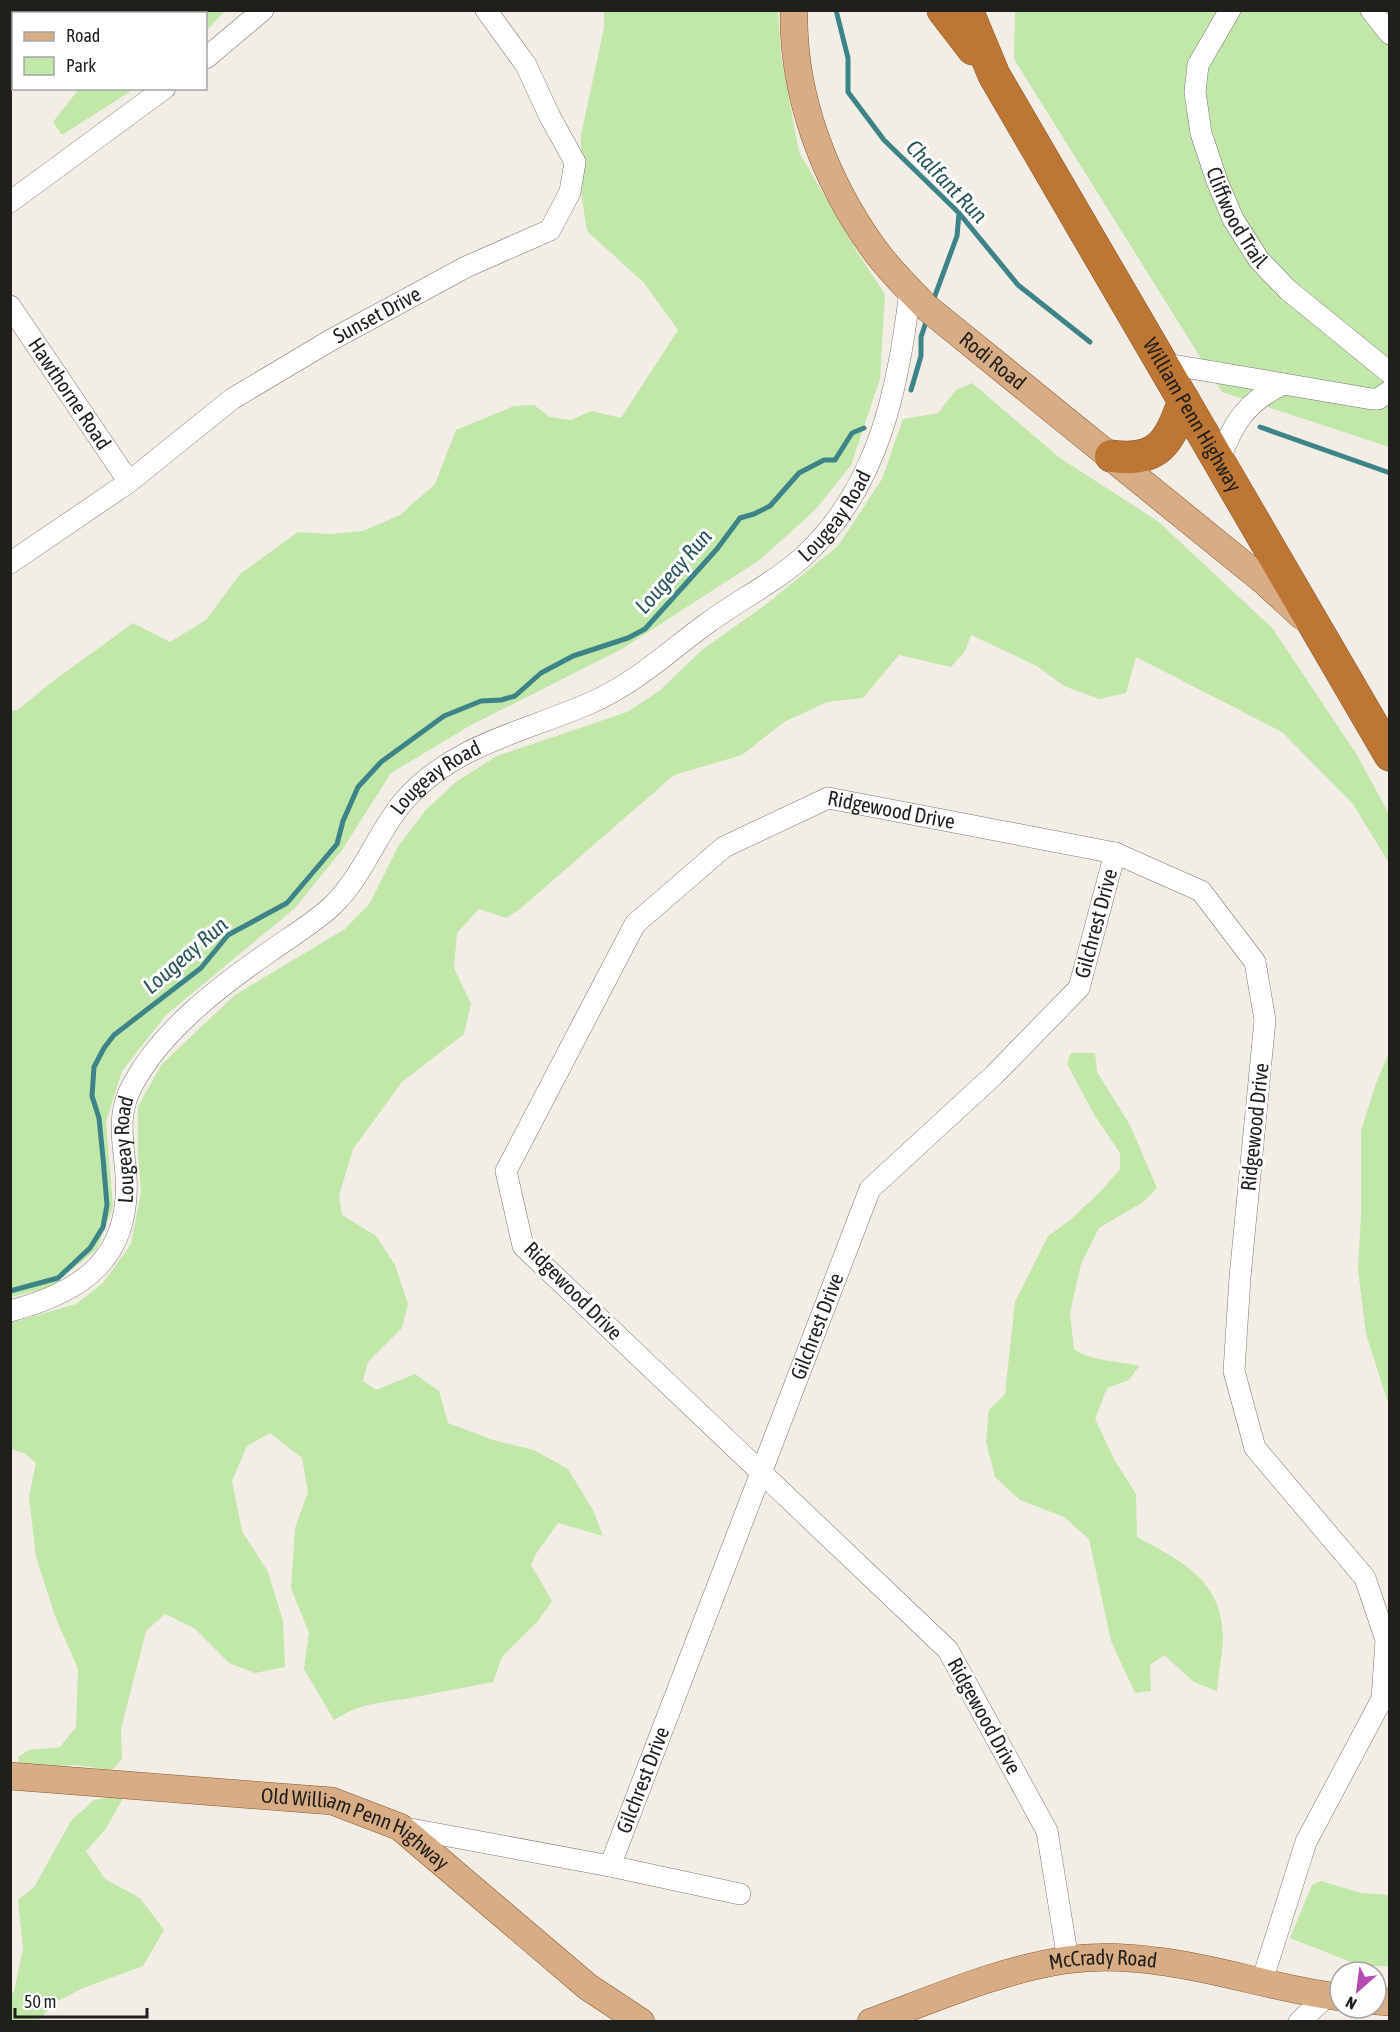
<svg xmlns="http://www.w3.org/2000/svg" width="1400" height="2032" font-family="'Asap Condensed',sans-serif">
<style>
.green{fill:#c1e7a9}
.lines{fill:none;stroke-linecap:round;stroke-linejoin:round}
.stream{stroke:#3d8489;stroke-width:5}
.minor-casing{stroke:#7b7871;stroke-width:22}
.major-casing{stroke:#87582c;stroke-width:28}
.highway-casing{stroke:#87582c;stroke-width:33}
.minor{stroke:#fff;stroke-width:21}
.major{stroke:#d8ad85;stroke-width:27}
.highway{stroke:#be7634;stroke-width:32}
.labels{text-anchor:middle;stroke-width:6;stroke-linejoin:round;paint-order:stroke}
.street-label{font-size:21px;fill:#201f1c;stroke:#fff}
.water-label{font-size:22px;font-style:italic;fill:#29565a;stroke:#fff}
</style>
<rect width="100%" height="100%" fill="#f2eee6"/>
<path class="green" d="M 142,10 L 225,10 L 225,11 L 206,31 L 206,14 L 140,13 Z
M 604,11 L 778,11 L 781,56 L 799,152 L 857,252 L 885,294 L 880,379 L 851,465 L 816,509 L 761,559 L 622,649 L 471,725 L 391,773 L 342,850 L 295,908 L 166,1015 L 122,1071 L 106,1122 L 113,1207 L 97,1249 L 51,1287 L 11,1297 L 10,711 L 18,710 L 52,682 L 133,623 L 170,642 L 206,620 L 240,574 L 298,532 L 330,534 L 363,531 L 400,515 L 435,484 L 456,430 L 514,406 L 534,405 L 550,417 L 571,420 L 591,411 L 621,418 L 678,330 L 644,283 L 587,231 L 581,192 L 581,135 L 604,28 Z
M 1015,11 L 1389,11 L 1389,447 L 1222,392 L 1014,59 Z
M 79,89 L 79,88 L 134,89 L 62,135 L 53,122 Z
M 972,383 L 1060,458 L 1159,522 L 1273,629 L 1357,755 L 1389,814 L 1389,863 L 1353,804 L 1282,732 L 1136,657 L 1126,693 L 1099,699 L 1064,686 L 1037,666 L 971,635 L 965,651 L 951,667 L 899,655 L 863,698 L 827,702 L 784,722 L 742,755 L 674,775 L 520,909 L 506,918 L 479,909 L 457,933 L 454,968 L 471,1004 L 464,1034 L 402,1082 L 353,1149 L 339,1196 L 342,1215 L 376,1236 L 395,1265 L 408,1304 L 402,1328 L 368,1362 L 363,1381 L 376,1390 L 415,1374 L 439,1391 L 448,1423 L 493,1440 L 534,1450 L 568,1469 L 593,1510 L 603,1536 L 558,1523 L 536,1554 L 531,1565 L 552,1601 L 538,1621 L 502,1657 L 493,1682 C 465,1687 437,1693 410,1698 C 379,1703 361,1703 334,1720 L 304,1669 L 309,1633 L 291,1588 L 295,1528 L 308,1492 L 302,1458 L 270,1433 L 247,1446 L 232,1481 L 242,1531 L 268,1572 L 283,1621 L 285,1667 L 255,1673 L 229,1663 L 194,1628 L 165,1614 L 146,1631 L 121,1729 L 122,1759 L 112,1770 L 74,1765 L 21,1768 L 18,1757 L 29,1750 L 60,1747 L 76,1727 L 78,1669 L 55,1616 L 36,1557 L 29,1496 L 36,1463 L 24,1453 L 11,1449 L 10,1323 L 76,1304 L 103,1283 L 131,1244 L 141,1192 L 138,1153 L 138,1106 L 162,1064 L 235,995 L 345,929 L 370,903 L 399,845 L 426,810 L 456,782 L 497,756 L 627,712 L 658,692 L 702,650 L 765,605 L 838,546 L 882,479 L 903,419 L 938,413 L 956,390 Z
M 1389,1052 L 1389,1406 L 1366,1334 L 1358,1270 L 1361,1214 L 1361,1131 L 1375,1086 Z
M 1071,1053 L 1095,1053 L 1097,1072 L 1130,1125 L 1157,1188 L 1143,1202 L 1099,1228 L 1081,1264 L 1070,1313 L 1074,1349 C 1093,1362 1116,1360 1139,1366 L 1129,1380 L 1107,1388 L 1095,1419 L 1115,1461 L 1136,1494 L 1137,1537 C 1183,1562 1223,1580 1223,1640 C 1222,1657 1218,1674 1217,1691 L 1194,1682 L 1164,1655 L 1150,1665 L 1151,1691 L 1135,1693 L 1111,1641 L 1089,1539 L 1064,1517 L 1020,1500 L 995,1477 L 986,1442 L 989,1410 L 1005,1394 L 1015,1302 L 1048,1236 L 1069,1221 L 1100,1192 L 1120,1169 L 1120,1153 L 1095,1116 L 1067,1064 Z
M 125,1795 L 105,1830 L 86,1851 L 105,1879 L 140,1898 L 164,1930 L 143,1966 L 83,1988 L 56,2002 L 38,2021 L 11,2021 L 10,1993 L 14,1992 L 23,1948 L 18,1900 L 34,1887 L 71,1821 L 94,1800 Z
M 1321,1881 L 1361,1893 L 1389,1895 L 1389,1966 L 1361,1966 L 1290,1938 L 1312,1885 Z"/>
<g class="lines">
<path class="stream" d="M 836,10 L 848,58 L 848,92 L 884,140 L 959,213 L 1018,285 L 1090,342
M 933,301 L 957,236 L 959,213
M 911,390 L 921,356 L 921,337 L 927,319
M 1260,427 L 1390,473
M 10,1291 L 58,1278 L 90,1248 L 103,1227 L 107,1205 L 103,1158 L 99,1118 L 92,1096 L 94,1067 L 104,1048 L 114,1035 L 201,968 L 228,935 L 287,903 L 337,844 L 343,821 L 358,787 L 381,762 L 444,716 L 481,701 L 501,700 L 515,696 L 541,673 L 573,656 L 628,638 L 645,629 L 717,549 L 740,518 L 754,514 L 770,506 L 799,473 L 824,460 L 835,460 L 852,433 L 864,428"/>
<g class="minor-casing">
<g id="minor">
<path id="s1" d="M 1230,10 L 1198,65 L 1195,92 L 1201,133 L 1217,181 L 1233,219 L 1259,260 L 1288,290 L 1390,373"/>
<path d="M 1371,10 L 1390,34"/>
<path d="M 206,58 L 263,10"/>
<path d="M 10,202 L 165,88"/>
<path id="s2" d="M 10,306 L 129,482"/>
<path d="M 1161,363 L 1372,399 L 1378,399 L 1390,391"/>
<path d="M 1219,462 C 1232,424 1246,402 1283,384"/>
<path id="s3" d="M 10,563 L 129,482 L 232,399 L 331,340 L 466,267 L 550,230 L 570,192 L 575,162 L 549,115 L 526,65 L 486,10"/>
<path id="s4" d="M 10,1311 C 83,1292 131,1258 126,1176 C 124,1142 115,1117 133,1084 C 162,1030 220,986 269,952 C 290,937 314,923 333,905 C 363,876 377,833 403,802 C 452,745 523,732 588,704 C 637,683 667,652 709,622 C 740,599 776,582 805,555 C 879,486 899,386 910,290"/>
<path d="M 400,1827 L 610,1866 L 740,1894"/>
<path id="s5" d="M 610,1866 L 870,1189 L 994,1075 L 1079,988 L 1115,853"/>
<path id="s6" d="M 1068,1960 L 1047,1831 L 948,1650 L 523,1246 L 506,1171 L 635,924 L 724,847 L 828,798 L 1115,853 L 1201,891 L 1255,962 L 1265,1020 L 1240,1277 L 1234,1371 L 1255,1448 L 1365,1578 L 1386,1640 L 1382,1699 L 1306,1842 L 1262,1981"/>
<path d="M 1299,2022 L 1328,1995"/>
</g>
</g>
<g class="major-casing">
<g id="major">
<path id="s7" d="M 794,10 C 792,95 825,181 874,249 C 889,270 908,288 926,307 L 1265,582 L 1302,616"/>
<path id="s8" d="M 10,1776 L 332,1801 L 400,1827 L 588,1987 L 641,2022"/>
<path d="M 1376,2001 L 1390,2002"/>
<path id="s9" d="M 871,2022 C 934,1999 999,1970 1066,1960 C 1095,1956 1128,1957 1157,1961 C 1219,1968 1278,1990 1340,1997"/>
</g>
</g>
<g class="highway-casing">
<g id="highway">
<path d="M 943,10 L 973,49"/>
<path id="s10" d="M 967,10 L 994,75 L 1390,755"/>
<path d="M 1111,456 C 1159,463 1169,442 1184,401"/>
</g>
</g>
<use href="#minor" class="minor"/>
<use href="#major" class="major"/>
<use href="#highway" class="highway"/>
</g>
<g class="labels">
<g class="street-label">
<text dy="7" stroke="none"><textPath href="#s1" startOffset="224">Cliffwood Trail</textPath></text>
<text dy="7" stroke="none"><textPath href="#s3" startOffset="444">Sunset Drive</textPath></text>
<text dy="7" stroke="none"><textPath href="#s7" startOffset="420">Rodi Road</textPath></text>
<text dy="7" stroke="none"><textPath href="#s2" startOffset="106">Hawthorne Road</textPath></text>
<text dy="7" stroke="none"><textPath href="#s10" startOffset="464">William Penn Highway</textPath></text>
<text dy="7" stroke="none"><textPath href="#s4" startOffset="1212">Lougeay Road</textPath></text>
<text dy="7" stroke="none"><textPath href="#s4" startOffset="728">Lougeay Road</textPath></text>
<text dy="7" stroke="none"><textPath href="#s6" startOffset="1576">Ridgewood Drive</textPath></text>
<text dy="7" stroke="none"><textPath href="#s5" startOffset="1082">Gilchrest Drive</textPath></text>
<text transform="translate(1255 1127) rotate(-84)" y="7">Ridgewood Drive</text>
<text dy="7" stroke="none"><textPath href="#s4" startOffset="224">Lougeay Road</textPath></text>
<text transform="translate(573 1291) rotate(45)" y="7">Ridgewood Drive</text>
<text dy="7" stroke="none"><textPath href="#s5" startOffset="578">Gilchrest Drive</textPath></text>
<text transform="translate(984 1716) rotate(61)" y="7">Ridgewood Drive</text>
<text dy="7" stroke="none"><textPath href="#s5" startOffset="92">Gilchrest Drive</textPath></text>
<text dy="7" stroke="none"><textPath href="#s8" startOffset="354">Old William Penn Highway</textPath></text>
<text dy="7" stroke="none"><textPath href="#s9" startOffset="242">McCrady Road</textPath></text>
</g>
<g class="water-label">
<text transform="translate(947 181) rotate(46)" y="8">Chalfant Run</text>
<text transform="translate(673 571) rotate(-49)" y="8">Lougeay Run</text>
<text transform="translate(185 955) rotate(-41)" y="8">Lougeay Run</text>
</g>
</g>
<rect width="1400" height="2032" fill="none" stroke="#201f1c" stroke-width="24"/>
<rect x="12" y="12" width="195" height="78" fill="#ffffff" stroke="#a6a5a4" stroke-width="1.5"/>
<rect x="24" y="32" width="30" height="9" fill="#d8ad85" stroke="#a6a5a4" stroke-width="1.5"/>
<text x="66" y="42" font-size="18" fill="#201f1c">Road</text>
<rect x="24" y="57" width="30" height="18" fill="#c1e7a9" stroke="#a6a5a4" stroke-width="1.5"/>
<text x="66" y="72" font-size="18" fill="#201f1c">Park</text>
<g transform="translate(1358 1990) rotate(208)"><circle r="28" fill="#ffffff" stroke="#a6a5a4" stroke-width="1.5"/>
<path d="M0-4.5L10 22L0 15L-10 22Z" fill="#b24cb0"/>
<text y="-9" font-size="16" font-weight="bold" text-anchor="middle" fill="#201f1c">N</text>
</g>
<path d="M15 2008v9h132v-9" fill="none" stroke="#201f1c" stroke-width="3"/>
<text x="24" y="2008" font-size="18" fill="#201f1c" stroke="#ffffff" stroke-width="4.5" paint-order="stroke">50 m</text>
</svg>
